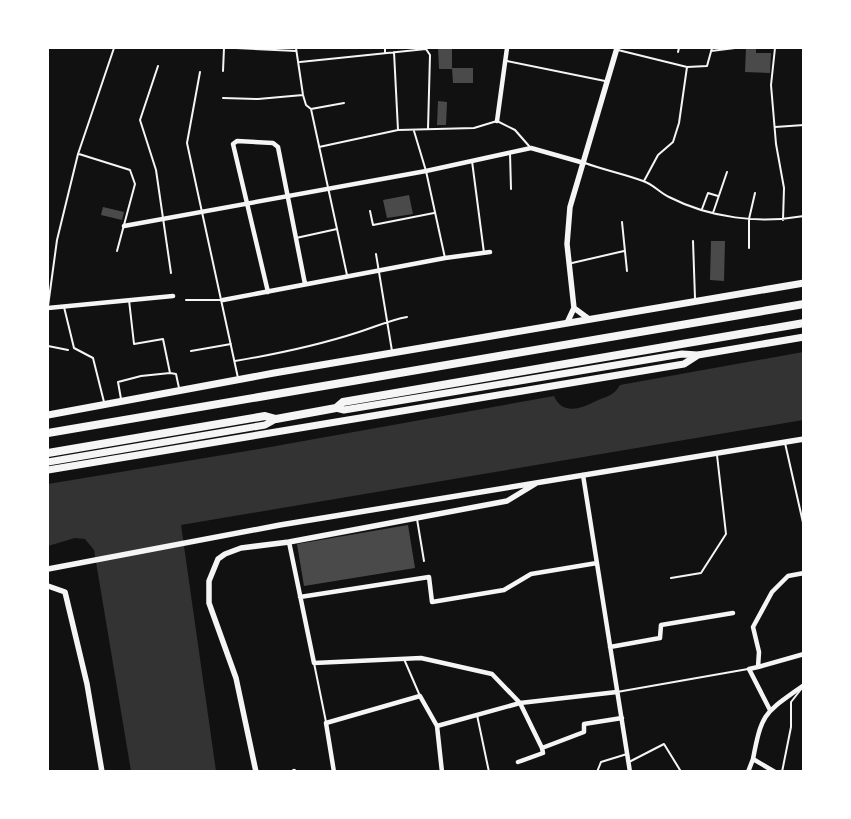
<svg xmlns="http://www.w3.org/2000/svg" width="851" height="819" font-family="'IBM Plex Sans',sans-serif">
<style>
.water{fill:#333}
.building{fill:#4a4a4a}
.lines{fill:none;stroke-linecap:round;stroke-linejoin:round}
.service{stroke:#f5f5f5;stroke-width:2}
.minor{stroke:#f5f5f5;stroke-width:4.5}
.tertiary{stroke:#f5f5f5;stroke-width:5.5}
.primary{stroke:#f5f5f5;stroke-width:7}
.trunk{stroke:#f5f5f5;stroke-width:8}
</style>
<rect width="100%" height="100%" fill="#111"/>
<path class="water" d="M 803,352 L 803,420 L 181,525 L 216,771 L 131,771 L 94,550 L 85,539 L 75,538 L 48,546 L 48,484 L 259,449 L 554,396 C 562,415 580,409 594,402 C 606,396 613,397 620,385 Z"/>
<path class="building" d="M 438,48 L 452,48 L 452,69 L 439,69 Z
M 746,48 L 756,48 L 756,53 L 771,53 L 770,73 L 745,72 Z
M 452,68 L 473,68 L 473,83 L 453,83 Z
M 438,101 L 447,102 L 446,125 L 437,125 Z
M 409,195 L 413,214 L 387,218 L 383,200 Z
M 103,207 L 124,212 L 122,220 L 101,215 Z
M 711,241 L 725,241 L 724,281 L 710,280 Z
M 408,525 L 415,568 L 304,586 L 297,544 Z"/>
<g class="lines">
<path class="service" d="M 236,48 L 296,51
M 296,48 L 303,95 L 306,105 L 311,109 L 347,275
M 385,48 L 385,53
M 775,48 L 771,85 L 776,144 L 784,188 L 783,220
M 618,50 L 687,67 L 707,66 L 712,48
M 711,51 L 735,48
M 394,52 L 398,130
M 678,52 L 679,48
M 507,61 L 605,81
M 300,62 L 426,49 L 430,55 L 428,129
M 158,66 L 140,120 L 156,170 L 171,273
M 223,71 L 224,48
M 200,72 L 187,143 L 238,378
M 223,98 L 258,99 L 303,95
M 311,109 L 344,103
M 775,127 L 804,125
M 414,131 L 426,171 L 445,258
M 319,147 L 398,130 L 474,128 L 497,121 L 515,130 L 529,146
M 510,153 L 511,189
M 79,154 L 130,170 L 135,184 L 117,251
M 472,161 L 484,253
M 585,163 C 604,170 624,174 643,181 C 653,184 660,193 669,197 C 710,218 759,224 804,216
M 644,181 L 658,155 L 673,142 L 679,123 L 687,67
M 702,209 L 708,193 L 718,196
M 370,211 L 373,225 L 434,213
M 713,213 L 727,172
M 622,222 L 627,271
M 296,238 L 337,229
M 693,241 L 695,298
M 749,248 L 749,219 L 755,193
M 376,254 L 392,351
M 572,263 L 624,251
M 129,300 L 134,344 L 163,339 L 170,373 L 176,374 L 179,388
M 186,300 L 221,300
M 48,306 L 57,240 L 78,154 L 114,48
M 64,307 L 74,348 L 93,358 L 104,402
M 48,346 L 68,350
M 191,351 L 231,344
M 235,361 C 277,354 319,345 359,332 C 375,327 390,320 407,317
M 121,399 L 118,382 L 141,376 L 170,373
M 785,443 L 804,527
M 417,519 L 424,561
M 671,578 L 701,573 L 726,534 L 717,455
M 404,659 L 420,696
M 314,663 L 326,722
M 617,692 L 748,669
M 477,715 L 489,772
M 629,762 L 664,744 L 680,770
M 597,772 L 601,762 L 627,754
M 782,772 L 791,727 L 791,702 L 802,688"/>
<path class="minor" d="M 497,121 L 507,48
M 124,226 L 426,171 L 531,148 L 584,163
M 268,292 L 233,144 L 237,141 L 273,143 L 278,147 L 305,284
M 223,300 L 445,258 L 490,252
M 48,308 L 173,296
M 583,475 L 630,772
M 289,542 L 314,663 L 421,658 L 492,674 L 520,703 L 542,748
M 300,597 L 429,577 L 432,602 L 504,590 L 531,574 L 597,563
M 610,647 L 660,638 L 661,625 L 733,613
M 758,667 L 804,654
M 770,710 L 749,669 L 758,667 L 759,652 L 753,627 L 772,592 L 788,576 L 804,573
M 437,726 L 520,703 L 617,692
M 753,759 C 762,711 765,713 804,685
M 518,762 L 543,753 L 542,748 L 584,732 L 584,724 L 622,718
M 294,771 L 294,772
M 334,772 L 326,723 L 420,696 L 437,726 L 442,772
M 748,772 L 753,759 L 775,772"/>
<path class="tertiary" d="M 574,308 L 589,319
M 567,323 L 574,308 L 567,244 L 570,207 L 617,48
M 48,569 L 280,525 L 804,439
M 48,586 L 65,592 L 87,684 L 102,772
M 256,772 L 236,678 L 209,603 L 209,581 L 218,559 L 225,554 L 241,548 L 289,542 L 507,501 L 535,484"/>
<path class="primary" d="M 336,408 L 344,410 L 682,354 L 698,355 L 804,337
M 48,415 L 274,373 L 804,283
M 48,462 L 265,425 L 276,419
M 48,470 L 684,364 L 698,355"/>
<path class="trunk" d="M 48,433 L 804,304
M 48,453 L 265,416 L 276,419 L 336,408 L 343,402 L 804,323"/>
</g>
<rect width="851" height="819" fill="none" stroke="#ffffff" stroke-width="98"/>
</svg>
